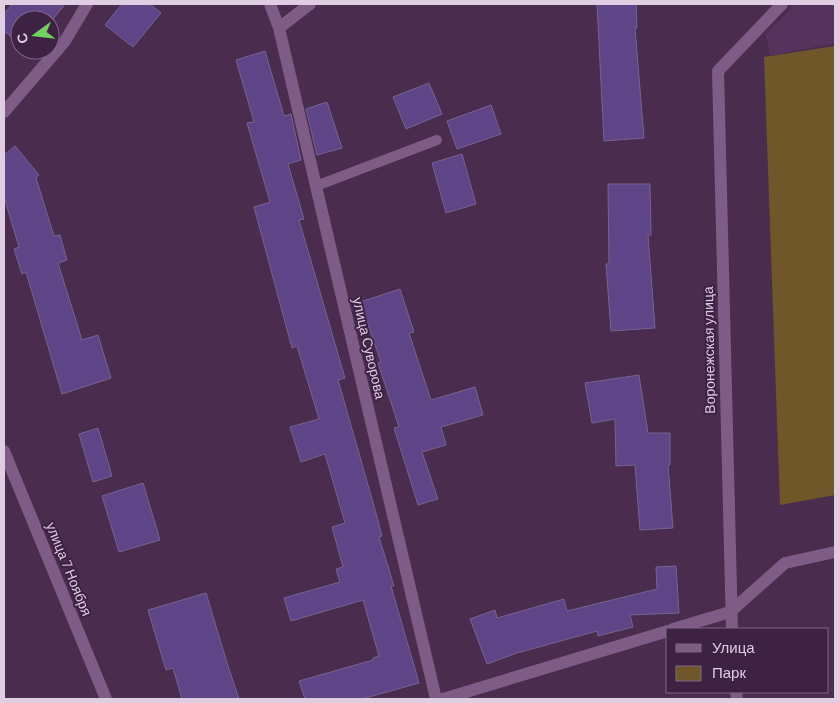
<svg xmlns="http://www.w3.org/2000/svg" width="839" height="703" font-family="Barlow,sans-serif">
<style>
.built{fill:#55335c}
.green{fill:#70572a}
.building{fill:#604488;stroke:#746590}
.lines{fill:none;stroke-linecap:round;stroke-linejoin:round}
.service{stroke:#7f5c86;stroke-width:10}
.minor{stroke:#7f5c86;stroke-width:12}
.labels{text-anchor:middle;stroke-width:4;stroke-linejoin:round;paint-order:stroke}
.street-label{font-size:14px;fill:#dfcde2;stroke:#3e2244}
</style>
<rect width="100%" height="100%" fill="#492c4e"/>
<path class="built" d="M 795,4 L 835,4 L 835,43 L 770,56 L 766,34 Z"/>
<path class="green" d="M 835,46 L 835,495 L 780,505 L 764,57 Z"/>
<path class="building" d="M 12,4 L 65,4 L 50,23 L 50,20 L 20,20 L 20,44 L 4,31 L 4,14 Z
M 122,4 L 150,4 L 161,13 L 133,47 L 105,25 Z
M 597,4 L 636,4 L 637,28 L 635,28 L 644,138 L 604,141 Z
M 265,51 L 284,116 L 291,114 L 301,160 L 288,164 L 304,219 L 299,220 L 345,378 L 338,380 L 374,506 L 382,536 L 379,537 L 394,586 L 391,586 L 419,683 L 362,699 L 305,699 L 299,681 L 373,660 L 373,658 L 379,656 L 363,600 L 291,621 L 284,598 L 340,582 L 336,569 L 343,567 L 332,527 L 345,523 L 325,454 L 301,462 L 290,427 L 319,419 L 297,346 L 292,348 L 254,207 L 270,202 L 247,123 L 254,122 L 236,60 Z
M 429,83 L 442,114 L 406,129 L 393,97 Z
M 327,102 L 342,148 L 317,155 L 306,109 Z
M 491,105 L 501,134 L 457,149 L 447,121 Z
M 15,146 L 39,175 L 36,178 L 54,236 L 60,235 L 67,260 L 58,263 L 82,340 L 98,335 L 111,378 L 62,394 L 26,272 L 22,274 L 14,249 L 19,247 L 4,197 L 4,155 Z
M 462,154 L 476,204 L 446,213 L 432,163 Z
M 608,184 L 650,184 L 651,235 L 648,235 L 655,328 L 611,331 L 606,264 L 609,264 Z
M 400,289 L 414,332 L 409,333 L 431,400 L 475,387 L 483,415 L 441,427 L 446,445 L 422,452 L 438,499 L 418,505 L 394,428 L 399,427 L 378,363 L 381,362 L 360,302 Z
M 639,375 L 648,433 L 670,433 L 670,465 L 668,465 L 673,528 L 640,530 L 635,465 L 616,466 L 615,419 L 592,423 L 585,383 Z
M 98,428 L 112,476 L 93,482 L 79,434 Z
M 143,483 L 160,540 L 119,552 L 102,496 Z
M 676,566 L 679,613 L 630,615 L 633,627 L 598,636 L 597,631 L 517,653 L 487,664 L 470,619 L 495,610 L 497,618 L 564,599 L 567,611 L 657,589 L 656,567 Z
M 206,593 L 228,666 L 239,699 L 182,699 L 173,668 L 166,670 L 148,610 Z"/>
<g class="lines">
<path class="service" d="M 316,186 L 437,140"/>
<path class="minor" d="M 270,4 L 279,28 L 436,699
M 279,28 L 310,4
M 4,112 L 65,41 L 87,4
M 4,451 L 106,699
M 673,629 L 730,612 L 785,563 L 835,552
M 732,629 L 718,71 L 782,4
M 736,692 L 737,699
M 443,699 L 668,631"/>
</g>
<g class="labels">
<g class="street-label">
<text transform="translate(369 348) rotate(77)" y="5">улица Суворова</text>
<text transform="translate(709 350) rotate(-91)" y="5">Воронежская улица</text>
<text transform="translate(69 569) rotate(68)" y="5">улица 7 Ноября</text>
</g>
</g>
<rect width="839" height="703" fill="none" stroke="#dfcde2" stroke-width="10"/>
<rect x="666" y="628" width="162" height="65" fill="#3e2244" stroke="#7e6683"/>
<rect x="676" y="644" width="25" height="8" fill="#7f5c86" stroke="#7e6683"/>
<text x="712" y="653" font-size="15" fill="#dfcde2">Улица</text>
<rect x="676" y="666" width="25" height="15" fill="#70572a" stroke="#7e6683"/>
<text x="712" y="678" font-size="15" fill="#dfcde2">Парк</text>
<g transform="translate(35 35) rotate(255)"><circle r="24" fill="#3e2244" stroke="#7e6683"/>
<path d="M0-4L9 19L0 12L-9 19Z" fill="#70d35f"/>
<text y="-8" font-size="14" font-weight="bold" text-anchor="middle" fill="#dfcde2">С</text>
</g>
</svg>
